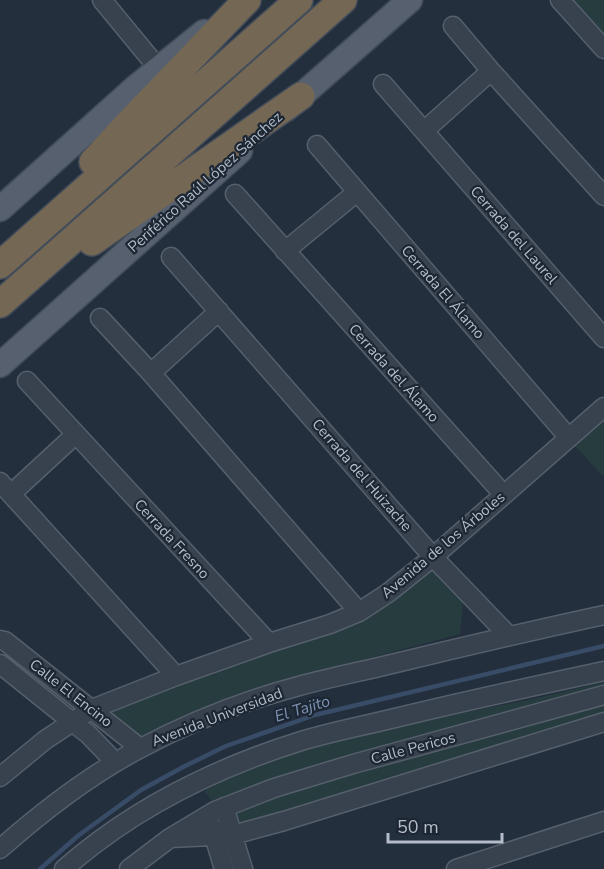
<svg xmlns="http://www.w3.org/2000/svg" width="604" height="869" font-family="'Nunito Sans',sans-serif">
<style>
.green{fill:#263c3f}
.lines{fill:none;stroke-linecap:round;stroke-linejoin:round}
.stream{stroke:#394c67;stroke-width:4.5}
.minor-casing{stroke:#565f6c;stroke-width:21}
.major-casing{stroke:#414a57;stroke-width:27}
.highway-casing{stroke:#434c59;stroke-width:30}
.minor{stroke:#38414e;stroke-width:18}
.major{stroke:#56606e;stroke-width:24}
.highway{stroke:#746855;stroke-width:27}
.labels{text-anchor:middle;stroke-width:4.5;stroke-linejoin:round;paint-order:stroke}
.street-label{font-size:15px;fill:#b4bcc9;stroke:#1d2633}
.water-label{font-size:16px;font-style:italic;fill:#7c92b1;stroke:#1d2633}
</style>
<rect width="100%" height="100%" fill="#242f3e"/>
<path class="green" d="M 571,0 L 604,0 L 604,36 Z
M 604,408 L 604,477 L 569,440 Z
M 439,567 L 451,579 L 463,601 L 460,634 L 292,679 L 183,718 L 137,738 L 109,712 L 189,677 L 371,611 Z
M 604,682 L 604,728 L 245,841 L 204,791 L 238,767 L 299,745 L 528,700 Z"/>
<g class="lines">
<path class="stream" d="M 40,869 L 79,835 L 141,790 L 185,766 L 226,746 L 315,715 L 604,646"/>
<g class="minor-casing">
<path id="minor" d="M 102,0 L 158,68
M 560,0 L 604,49
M 453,26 L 491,71 L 604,196
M 383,84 L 604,338
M 424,131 L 491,71
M 317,145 L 569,438
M 235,194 L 504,495
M 285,251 L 357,192
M 171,257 L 433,557 L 509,636
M 100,318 L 151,373 L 359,612
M 151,373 L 219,311
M 27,381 L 269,643
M 0,482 L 176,676
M 11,494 L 76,434
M 0,640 L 5,641 L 140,748
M 0,664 L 71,721 L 88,734 L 115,762
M 0,777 L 45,740 L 92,709 L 176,676 L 269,643 L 330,624 L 359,612 L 388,593 L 433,557 L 604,407
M 224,807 L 243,869
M 211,826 L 224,869
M 170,838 L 233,835 L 284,821 L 604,722
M 0,849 C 43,811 88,776 139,749 C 188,723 246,700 299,686 C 332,677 364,671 396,663 C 466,646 535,630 604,615
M 64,869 C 131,810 213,769 298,742 C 330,732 363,726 395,718 C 465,701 534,686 604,671
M 129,869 L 170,838 L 215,811 L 274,788 L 353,764 L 604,695
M 456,869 L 604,821"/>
</g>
<g class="major-casing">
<path id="major" d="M 286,109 L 410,0
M 0,209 L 136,87 L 204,32
M 0,365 L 240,151"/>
</g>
<g class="highway-casing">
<path id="highway" d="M 93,162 L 127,125 L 247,0
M 92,242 L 301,96
M 0,265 L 299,0
M 0,304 L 343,0"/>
</g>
<use href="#minor" class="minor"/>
<use href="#major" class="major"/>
<use href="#highway" class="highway"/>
</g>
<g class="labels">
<g class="street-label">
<text transform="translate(205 182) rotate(-42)" y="5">Periférico Raúl López Sánchez</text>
<text transform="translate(514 235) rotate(49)" y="5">Cerrada del Laurel</text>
<text transform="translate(443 292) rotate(49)" y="5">Cerrada El Álamo</text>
<text transform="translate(394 373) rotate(48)" y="5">Cerrada del Álamo</text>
<text transform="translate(362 475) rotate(49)" y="5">Cerrada del Huizache</text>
<text transform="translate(172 539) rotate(47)" y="5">Cerrada Fresno</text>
<text transform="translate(443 545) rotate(-40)" y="5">Avenida de los Árboles</text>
<text transform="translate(71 693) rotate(38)" y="5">Calle El Encino</text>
<text transform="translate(217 717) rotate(-21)" y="5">Avenida Universidad</text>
<text transform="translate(413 748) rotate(-15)" y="5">Calle Pericos</text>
</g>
<g class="water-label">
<text transform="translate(302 708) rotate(-17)" y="6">El Tajito</text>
</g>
</g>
<path d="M388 833v9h114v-9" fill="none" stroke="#b4bcc9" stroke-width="3"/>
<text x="397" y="833" font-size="18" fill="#b4bcc9" stroke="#1d2633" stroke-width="4.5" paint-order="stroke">50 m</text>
</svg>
